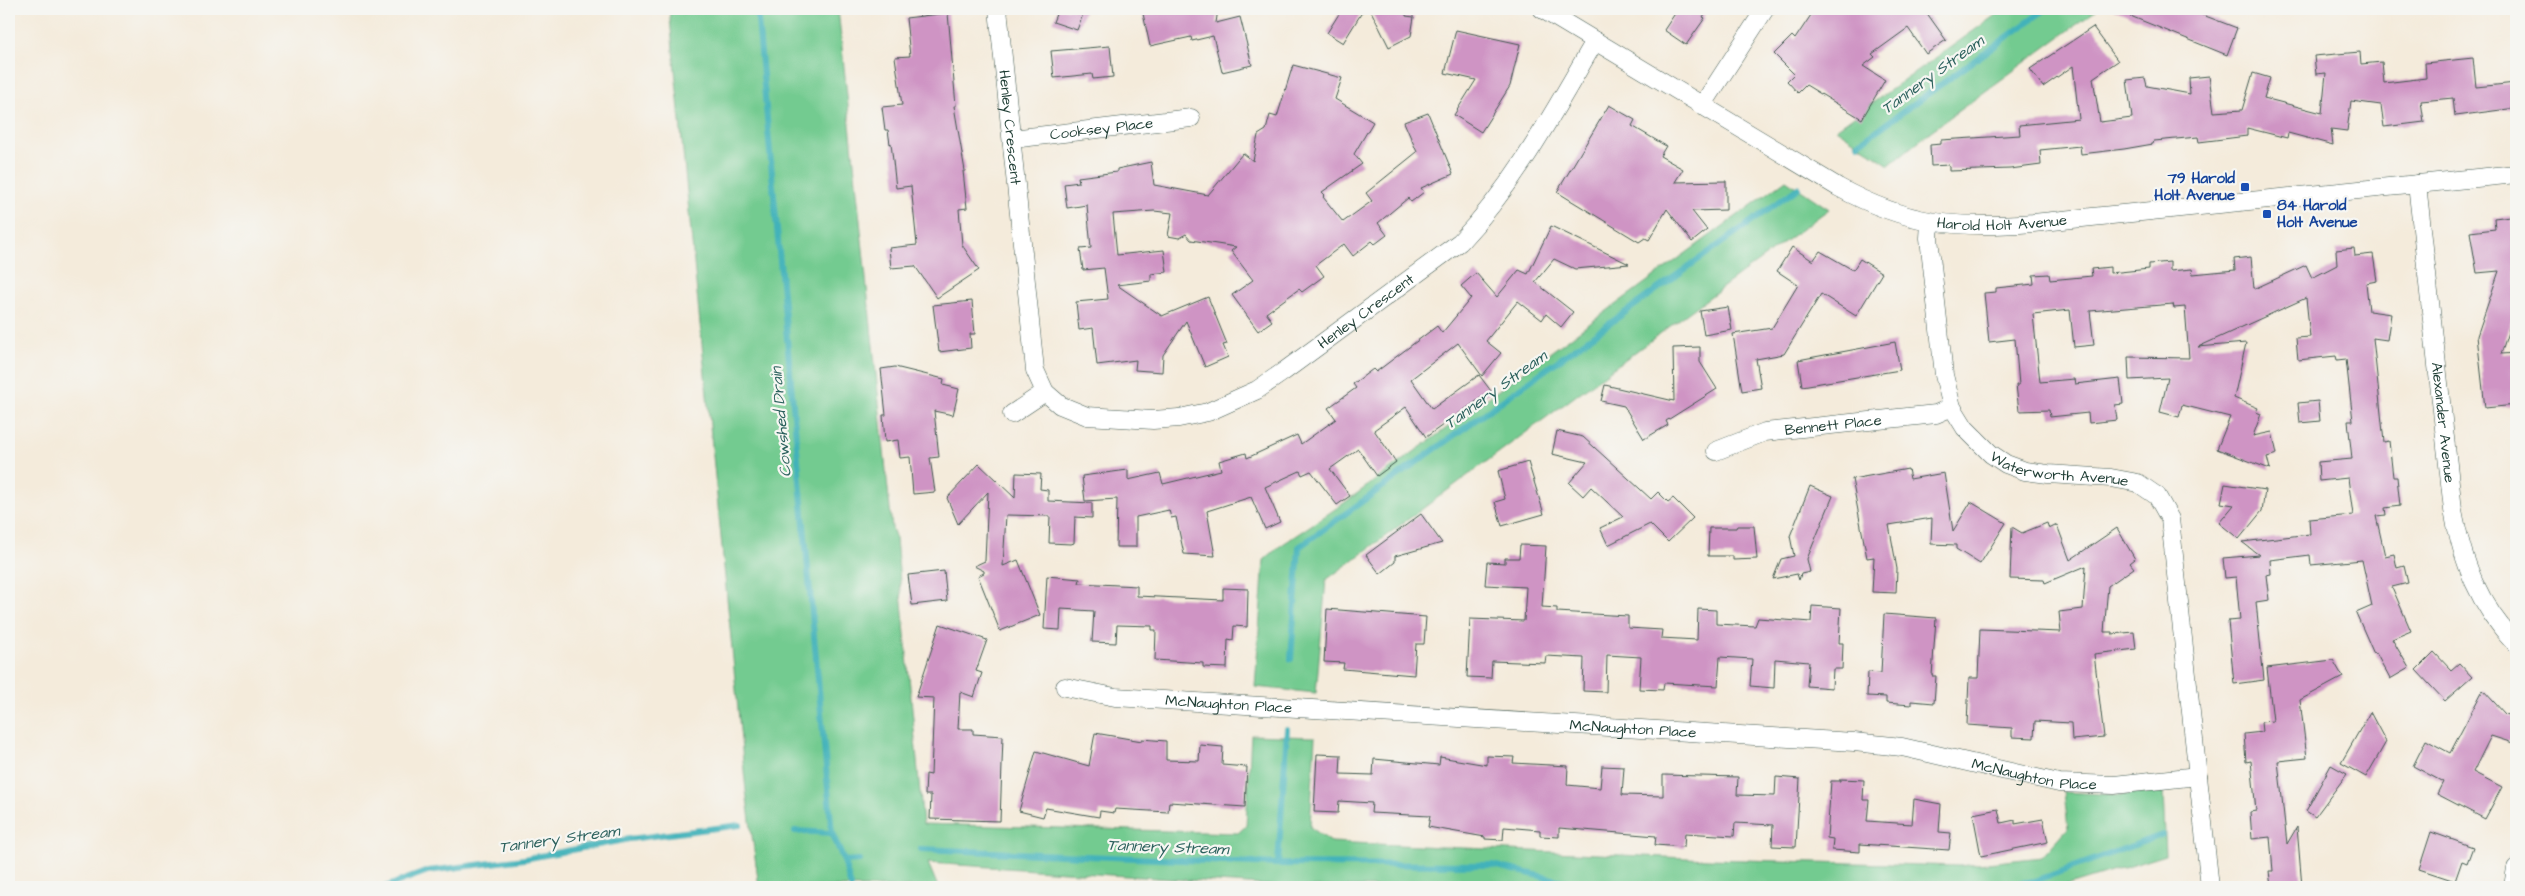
<svg xmlns="http://www.w3.org/2000/svg" width="2525" height="896" font-family="'Architects Daughter',sans-serif">
<style>
.green{fill:#73cb90;stroke:#498462}
.lines{fill:none;stroke-linecap:round;stroke-linejoin:round}
.stream{stroke:#42b2ba;stroke-width:6}
.building{fill:#cf94c4}
.street-casing{stroke:#3f574d;stroke-width:19}
.street{stroke:#fff;stroke-width:18}
.transit-dot{fill:#1a4fb4;stroke:#f6f6f2;stroke-width:2}
.labels{text-anchor:middle;stroke-width:4.5;stroke-linejoin:round;paint-order:stroke}
.street-label{font-size:15px;fill:#1f3d34;stroke:#f6f6f2}
.transit-label{font-size:15px;font-weight:bold;fill:#164399;stroke:#f6f6f2;text-anchor:end}
.water-label{font-size:16px;font-style:italic;fill:#2a605c;stroke:#f6f6f2}
</style>
<rect width="100%" height="100%" fill="#f6f6f2"/>
<filter id="ink" filterUnits="userSpaceOnUse"><feTurbulence type="fractalNoise" baseFrequency=".02" numOctaves="2"/><feDisplacementMap in="SourceGraphic" scale="10" xChannelSelector="R" yChannelSelector="G"/><feConvolveMatrix kernelMatrix="1 2 1 2 8 2 1 2 1" color-interpolation-filters="sRGB"/></filter>
<filter id="wash" filterUnits="userSpaceOnUse"><feTurbulence type="fractalNoise" baseFrequency=".0096" numOctaves="4" result="noise"/><feDisplacementMap in="SourceGraphic" scale="20" xChannelSelector="R" yChannelSelector="G"/><feGaussianBlur stdDeviation="1.12" result="paint"/><feColorMatrix in="noise" values="0 0 0 0 0 0 0 0 0 0 0 0 0 0 0 0 0 1.4 0 .05"/><feComposite in="paint" operator="in"/></filter>
<g filter="url(#wash)">
<rect width="100%" height="100%" fill="#f4ebdb"/>
<path class="green" d="M 669,9 L 838,9 L 892,528 L 896,539 L 923,824 L 1238,833 L 1246,826 L 1251,735 L 1315,737 L 1310,827 L 1331,842 L 1709,859 L 1960,866 L 2042,857 L 2068,828 L 2064,792 L 2119,795 L 2163,792 L 2166,855 L 2063,887 L 1293,887 L 928,863 L 938,887 L 759,887 L 746,791 Z
M 2004,9 L 2098,9 L 1931,131 L 1889,165 L 1836,129 Z
M 1786,180 L 1829,209 L 1326,580 L 1316,693 L 1255,687 L 1264,560 L 1280,546 L 1344,503 Z"/>
<g class="lines">
<path class="stream" d="M 757,9 L 832,833 L 844,861 L 851,887
M 1858,144 L 2046,9
M 1291,659 L 1299,547 L 1798,188
M 795,831 L 832,833
M 921,849 L 1278,864 L 1492,865 L 1588,887
M 844,861 L 859,860
M 1278,864 L 1287,729
M 385,887 L 428,871 L 524,859 L 629,839 L 740,825
M 1985,887 L 2035,881 L 2162,835"/>
</g>
<g id="blocks">
<path class="building" d="M 1058,9 L 1085,9 L 1077,30 L 1053,22 Z
M 1142,9 L 1218,9 L 1216,23 L 1240,17 L 1252,65 L 1222,72 L 1213,36 L 1192,41 L 1191,37 L 1150,46 Z
M 1342,9 L 1364,9 L 1343,43 L 1327,33 Z
M 1370,9 L 1406,9 L 1406,16 L 1414,17 L 1411,36 L 1389,47 Z
M 1678,9 L 1708,9 L 1703,17 L 1705,18 L 1686,45 L 1664,30 Z
M 1815,9 L 1924,9 L 1946,40 L 1926,54 L 1908,28 L 1872,54 L 1875,57 L 1863,66 L 1885,80 L 1862,119 L 1806,85 L 1798,93 L 1787,81 L 1794,74 L 1774,54 L 1792,36 L 1795,39 Z
M 2113,9 L 2187,9 L 2237,28 L 2227,55 Z
M 948,13 L 956,106 L 954,106 L 965,171 L 963,171 L 967,208 L 959,209 L 962,245 L 979,270 L 937,298 L 915,266 L 891,268 L 889,248 L 917,245 L 911,186 L 896,188 L 891,143 L 890,144 L 888,130 L 885,130 L 882,107 L 902,105 L 895,57 L 910,56 L 906,18 Z
M 2093,27 L 2118,61 L 2093,78 L 2100,122 L 2132,118 L 2127,80 L 2145,78 L 2147,86 L 2190,94 L 2189,78 L 2209,76 L 2214,112 L 2242,110 L 2253,73 L 2270,78 L 2264,98 L 2322,113 L 2326,73 L 2316,74 L 2314,56 L 2360,52 L 2361,64 L 2382,62 L 2384,83 L 2426,78 L 2425,63 L 2473,58 L 2476,87 L 2516,83 L 2516,108 L 2455,116 L 2453,98 L 2421,101 L 2424,122 L 2384,127 L 2381,105 L 2351,101 L 2347,131 L 2331,129 L 2333,145 L 2288,133 L 2287,138 L 2247,128 L 2247,136 L 2199,142 L 2198,137 L 2154,141 L 2153,144 L 2124,149 L 2081,154 L 2080,146 L 2040,150 L 2041,165 L 2010,169 L 1949,171 L 1949,165 L 1931,166 L 1930,145 L 1941,144 L 1941,140 L 2020,135 L 2019,125 L 2079,119 L 2073,66 L 2043,87 L 2030,69 Z
M 1456,30 L 1520,44 L 1510,86 L 1481,132 L 1454,115 L 1476,80 L 1445,73 Z
M 1110,46 L 1113,77 L 1093,79 L 1092,74 L 1054,78 L 1051,51 Z
M 1293,65 L 1342,78 L 1335,99 L 1373,122 L 1354,154 L 1362,164 L 1322,192 L 1325,195 L 1323,197 L 1343,222 L 1372,201 L 1366,193 L 1417,152 L 1404,122 L 1428,113 L 1453,174 L 1421,188 L 1424,192 L 1411,202 L 1408,198 L 1378,223 L 1387,235 L 1375,244 L 1372,241 L 1353,256 L 1344,244 L 1316,265 L 1324,276 L 1302,292 L 1299,289 L 1266,313 L 1272,321 L 1258,331 L 1232,295 L 1253,280 L 1231,251 L 1236,247 L 1191,240 L 1186,234 L 1179,238 L 1168,236 L 1172,213 L 1154,211 L 1113,214 L 1117,255 L 1164,250 L 1167,272 L 1151,274 L 1151,281 L 1117,285 L 1162,316 L 1208,297 L 1227,344 L 1223,345 L 1228,357 L 1205,367 L 1186,321 L 1163,355 L 1162,372 L 1135,370 L 1136,360 L 1097,365 L 1093,328 L 1079,330 L 1076,302 L 1108,299 L 1104,268 L 1083,270 L 1080,249 L 1091,248 L 1087,205 L 1067,208 L 1064,184 L 1079,182 L 1078,177 L 1117,172 L 1117,169 L 1151,162 L 1154,185 L 1208,195 L 1243,153 L 1253,161 L 1258,135 L 1266,130 L 1270,115 L 1277,117 Z
M 1609,105 L 1635,120 L 1632,126 L 1666,146 L 1660,156 L 1683,169 L 1675,182 L 1726,181 L 1726,210 L 1692,211 L 1707,230 L 1692,242 L 1667,209 L 1649,240 L 1645,238 L 1639,242 L 1557,192 Z
M 2511,216 L 2516,270 L 2516,307 L 2501,354 L 2516,353 L 2516,405 L 2485,408 L 2477,336 L 2499,271 L 2477,273 L 2470,232 L 2495,229 L 2494,218 Z
M 1551,226 L 1629,264 L 1575,269 L 1554,259 L 1535,282 L 1573,312 L 1561,327 L 1546,314 L 1542,320 L 1518,301 L 1486,341 L 1501,353 L 1482,376 L 1458,343 L 1411,379 L 1432,409 L 1479,375 L 1491,391 L 1426,437 L 1406,407 L 1374,430 L 1396,462 L 1377,476 L 1358,449 L 1330,469 L 1350,496 L 1337,505 L 1311,471 L 1302,475 L 1300,471 L 1265,487 L 1280,522 L 1265,529 L 1251,497 L 1207,511 L 1215,556 L 1184,554 L 1176,517 L 1171,518 L 1169,510 L 1136,517 L 1136,547 L 1116,547 L 1117,499 L 1085,501 L 1082,476 L 1128,470 L 1128,480 L 1160,473 L 1163,484 L 1221,470 L 1219,461 L 1246,453 L 1247,458 L 1297,435 L 1301,444 L 1336,419 L 1328,408 L 1356,388 L 1353,384 L 1373,369 L 1376,372 L 1437,326 L 1442,333 L 1471,298 L 1461,286 L 1476,273 L 1497,297 L 1519,270 L 1528,274 Z
M 1792,247 L 1813,261 L 1820,251 L 1853,270 L 1860,259 L 1882,273 L 1856,316 L 1821,294 L 1784,354 L 1756,359 L 1761,388 L 1742,391 L 1733,334 L 1772,328 L 1798,285 L 1777,271 Z
M 2354,248 L 2355,256 L 2373,254 L 2377,281 L 2366,283 L 2369,311 L 2391,314 L 2387,340 L 2373,338 L 2384,442 L 2389,441 L 2393,477 L 2397,477 L 2400,506 L 2385,508 L 2386,515 L 2376,516 L 2385,556 L 2394,554 L 2397,568 L 2404,566 L 2408,583 L 2392,587 L 2411,631 L 2392,639 L 2409,668 L 2390,679 L 2376,653 L 2374,654 L 2356,613 L 2372,606 L 2362,560 L 2311,565 L 2310,555 L 2270,560 L 2271,574 L 2266,575 L 2269,600 L 2256,602 L 2264,680 L 2234,684 L 2228,621 L 2240,620 L 2236,577 L 2225,578 L 2223,558 L 2259,555 L 2242,542 L 2310,534 L 2309,519 L 2353,515 L 2348,478 L 2319,481 L 2318,462 L 2352,459 L 2348,421 L 2353,421 L 2346,359 L 2337,360 L 2336,356 L 2298,360 L 2296,338 L 2310,337 L 2306,298 L 2198,347 L 2246,343 L 2234,398 L 2258,408 L 2256,412 L 2261,414 L 2253,436 L 2272,432 L 2277,454 L 2267,457 L 2270,469 L 2217,449 L 2230,417 L 2182,405 L 2179,417 L 2160,412 L 2168,378 L 2129,380 L 2128,357 L 2189,358 L 2185,307 L 2174,308 L 2173,304 L 2090,311 L 2094,345 L 2074,347 L 2070,310 L 2033,314 L 2040,382 L 2074,379 L 2075,384 L 2120,379 L 2123,404 L 2115,405 L 2117,420 L 2089,423 L 2088,413 L 2050,417 L 2049,410 L 2019,411 L 2016,385 L 2019,385 L 2015,339 L 1989,342 L 1984,293 L 1996,292 L 1996,288 L 2034,284 L 2033,275 L 2049,274 L 2050,280 L 2092,276 L 2091,269 L 2110,267 L 2110,273 L 2149,269 L 2149,264 L 2170,262 L 2170,271 L 2192,269 L 2193,274 L 2235,270 L 2234,259 L 2251,257 L 2254,289 L 2306,265 L 2312,278 L 2337,265 L 2336,250 Z
M 972,301 L 975,334 L 970,334 L 971,348 L 939,352 L 933,305 Z
M 1728,307 L 1732,330 L 1704,335 L 1700,311 Z
M 1895,342 L 1900,370 L 1802,386 L 1798,360 Z
M 1700,347 L 1700,362 L 1717,389 L 1666,421 L 1668,425 L 1644,439 L 1624,406 L 1601,401 L 1605,385 L 1674,401 L 1673,348 Z
M 895,367 L 944,379 L 943,385 L 959,389 L 953,415 L 934,411 L 939,457 L 930,458 L 935,492 L 913,494 L 910,457 L 900,458 L 898,440 L 885,442 L 883,415 L 886,415 L 881,369 Z
M 2318,401 L 2320,421 L 2300,423 L 2298,403 Z
M 1557,431 L 1583,437 L 1651,499 L 1658,492 L 1668,502 L 1673,498 L 1693,518 L 1668,542 L 1650,524 L 1608,545 L 1600,528 L 1623,517 L 1591,487 L 1583,496 L 1569,483 L 1587,462 L 1552,454 Z
M 1528,462 L 1544,514 L 1502,526 L 1495,502 L 1505,499 L 1498,471 Z
M 979,464 L 1015,498 L 1016,473 L 1041,474 L 1040,489 L 1048,490 L 1048,501 L 1092,503 L 1092,518 L 1075,517 L 1074,543 L 1071,544 L 1049,543 L 1050,516 L 1006,515 L 1003,566 L 1018,560 L 1040,615 L 1000,631 L 978,576 L 984,573 L 984,571 L 974,566 L 985,561 L 988,492 L 958,524 L 947,498 Z
M 1908,469 L 1910,479 L 1944,473 L 1953,531 L 1971,502 L 2006,523 L 1980,564 L 1956,549 L 1956,545 L 1931,544 L 1932,518 L 1889,525 L 1897,569 L 1896,593 L 1872,592 L 1874,557 L 1867,558 L 1852,479 Z
M 2225,484 L 2265,490 L 2262,511 L 2239,539 L 2219,523 L 2234,505 L 2221,503 Z
M 1810,486 L 1833,496 L 1807,559 L 1810,572 L 1801,574 L 1799,580 L 1797,574 L 1773,579 L 1781,559 L 1794,556 L 1790,536 Z
M 1421,514 L 1442,543 L 1395,556 L 1395,562 L 1380,574 L 1366,555 Z
M 2047,523 L 2049,529 L 2057,525 L 2070,560 L 2117,528 L 2135,559 L 2130,563 L 2134,568 L 2108,586 L 2104,632 L 2112,632 L 2112,634 L 2134,632 L 2136,649 L 2094,654 L 2104,737 L 2072,740 L 2071,723 L 2035,721 L 2034,738 L 2012,737 L 2012,728 L 1967,725 L 1969,678 L 1978,678 L 1980,629 L 2061,632 L 2059,612 L 2083,609 L 2086,566 L 2045,583 L 2044,580 L 2010,579 L 2012,527 L 2022,533 Z
M 1737,526 L 1754,526 L 1757,559 L 1733,560 L 1733,556 L 1708,556 L 1709,528 L 1736,528 Z
M 1520,545 L 1546,546 L 1542,607 L 1557,608 L 1557,612 L 1628,616 L 1628,628 L 1662,630 L 1661,638 L 1697,640 L 1698,609 L 1716,610 L 1716,624 L 1755,626 L 1758,618 L 1811,622 L 1812,606 L 1841,608 L 1839,643 L 1843,643 L 1842,669 L 1833,669 L 1832,688 L 1807,686 L 1809,662 L 1775,659 L 1774,688 L 1750,686 L 1752,659 L 1720,657 L 1718,686 L 1664,683 L 1663,690 L 1639,689 L 1641,657 L 1607,655 L 1606,692 L 1583,691 L 1584,658 L 1546,656 L 1545,663 L 1492,661 L 1491,678 L 1467,677 L 1470,619 L 1524,621 L 1526,587 L 1485,585 L 1487,562 L 1505,563 L 1505,558 L 1519,558 Z
M 944,571 L 947,601 L 912,605 L 908,575 Z
M 1047,576 L 1080,579 L 1079,583 L 1137,586 L 1137,596 L 1223,600 L 1223,588 L 1248,589 L 1247,627 L 1234,626 L 1233,640 L 1228,639 L 1227,668 L 1203,667 L 1203,663 L 1155,660 L 1156,630 L 1152,630 L 1152,626 L 1117,625 L 1116,643 L 1092,642 L 1094,611 L 1061,609 L 1060,630 L 1044,629 Z
M 1327,609 L 1426,617 L 1424,644 L 1416,644 L 1414,675 L 1343,669 L 1344,663 L 1324,662 Z
M 1884,614 L 1936,618 L 1932,676 L 1936,676 L 1934,703 L 1911,701 L 1911,705 L 1886,703 L 1886,697 L 1867,696 L 1868,672 L 1881,673 Z
M 940,624 L 987,640 L 976,671 L 982,673 L 974,697 L 960,692 L 958,729 L 973,729 L 973,734 L 1003,736 L 1000,821 L 930,819 L 931,795 L 925,795 L 926,774 L 931,775 L 934,698 L 916,697 Z
M 2434,652 L 2451,670 L 2459,663 L 2472,677 L 2445,701 L 2416,670 Z
M 2333,660 L 2343,677 L 2300,700 L 2307,758 L 2278,761 L 2287,844 L 2297,827 L 2302,887 L 2271,887 L 2269,871 L 2273,871 L 2270,837 L 2252,839 L 2250,812 L 2256,811 L 2251,761 L 2246,762 L 2244,734 L 2262,732 L 2261,722 L 2273,721 L 2267,668 Z
M 2483,690 L 2505,714 L 2516,718 L 2516,744 L 2491,736 L 2473,772 L 2502,787 L 2485,819 L 2437,794 L 2443,782 L 2413,766 L 2426,740 L 2450,753 Z
M 2370,712 L 2386,742 L 2366,777 L 2341,763 Z
M 1095,733 L 1142,741 L 1142,739 L 1166,741 L 1166,760 L 1199,761 L 1200,745 L 1223,747 L 1222,765 L 1247,767 L 1245,807 L 1169,802 L 1168,812 L 1115,809 L 1114,813 L 1100,811 L 1099,817 L 1046,808 L 1043,817 L 1019,811 L 1036,751 L 1089,766 Z
M 1317,754 L 1341,755 L 1340,774 L 1373,775 L 1374,759 L 1439,765 L 1440,757 L 1487,765 L 1487,756 L 1514,757 L 1513,763 L 1568,766 L 1567,785 L 1600,788 L 1602,766 L 1624,767 L 1622,795 L 1663,796 L 1663,775 L 1738,777 L 1737,795 L 1775,796 L 1776,777 L 1800,779 L 1796,847 L 1772,846 L 1773,825 L 1735,823 L 1734,836 L 1685,833 L 1684,847 L 1655,845 L 1656,836 L 1559,828 L 1559,837 L 1540,836 L 1540,830 L 1504,827 L 1503,840 L 1485,839 L 1485,837 L 1428,827 L 1430,816 L 1371,813 L 1372,803 L 1339,801 L 1338,813 L 1314,812 Z
M 2331,765 L 2347,774 L 2315,817 L 2306,811 Z
M 1840,779 L 1864,780 L 1863,800 L 1869,800 L 1867,821 L 1912,824 L 1914,799 L 1941,804 L 1939,832 L 1951,833 L 1949,850 L 1860,844 L 1860,852 L 1832,850 L 1833,839 L 1827,838 L 1831,781 L 1840,781 Z
M 1998,809 L 2001,823 L 2015,820 L 2015,824 L 2043,819 L 2048,842 L 1981,856 L 1973,814 Z
M 2431,832 L 2473,847 L 2467,863 L 2462,861 L 2455,881 L 2419,869 Z"/>
</g>
</g>
<g filter="url(#ink)">
<use href="#blocks" fill-opacity="0" stroke="#3f574d" stroke-width="1"/>
<g class="lines">
<g class="street-casing">
<g id="street">
<path id="s1" d="M 998,9 L 1035,370 L 1045,392 L 1060,405 L 1087,416 L 1153,420 L 1179,418 L 1208,412 L 1257,390 L 1283,372 L 1460,242 C 1516,183 1554,111 1595,41"/>
<path id="s2" d="M 1542,9 L 1838,187 C 1907,225 1956,229 2033,223 L 2516,174"/>
<path d="M 1702,106 L 1765,9"/>
<path id="s3" d="M 1012,139 L 1191,118"/>
<path id="s4" d="M 2417,184 L 2453,510 C 2463,563 2478,604 2516,644"/>
<path id="s5" d="M 1930,222 L 1929,238 L 1944,375 L 1952,407 L 1965,428 L 1991,454 L 2006,464 L 2025,471 L 2048,474 L 2111,478 L 2138,483 L 2157,496 L 2170,519 L 2210,887"/>
<path d="M 1012,414 L 1045,392"/>
<path id="s6" d="M 1716,451 L 1765,432 L 1936,414 L 1952,407"/>
<path id="s7" d="M 1065,687 L 1115,697 L 1854,742 L 1902,747 L 2059,783 L 2114,785 L 2198,776"/>
<path d="M 2513,887 L 2516,868"/>
</g>
</g>
<use href="#street" class="street"/>
</g>
</g>
<g class="transit-dot">
<rect x="2240" y="182" width="10" height="10" rx="2.5"/>
<rect x="2262" y="209" width="10" height="10" rx="2.5"/>
</g>
<g class="labels">
<g class="street-label">
<text dy="5" stroke="none"><textPath href="#s1" startOffset="119">Henley Crescent</textPath></text>
<text dy="5" stroke="none"><textPath href="#s3" startOffset="90">Cooksey Place</textPath></text>
<text dy="5" stroke="none"><textPath href="#s2" startOffset="516">Harold Holt Avenue</textPath></text>
<text dy="5" stroke="none"><textPath href="#s1" startOffset="746">Henley Crescent</textPath></text>
<text dy="5" stroke="none"><textPath href="#s4" startOffset="240">Alexander Avenue</textPath></text>
<text dy="5" stroke="none"><textPath href="#s6" startOffset="121">Bennett Place</textPath></text>
<text dy="5" stroke="none"><textPath href="#s5" startOffset="320">Waterworth Avenue</textPath></text>
<text dy="5" stroke="none"><textPath href="#s7" startOffset="165">McNaughton Place</textPath></text>
<text dy="5" stroke="none"><textPath href="#s7" startOffset="570">McNaughton Place</textPath></text>
<text dy="5" stroke="none"><textPath href="#s7" startOffset="975">McNaughton Place</textPath></text>
</g>
<g class="transit-label">
<text x="2235" y="183">79 Harold<tspan x="2235" dy="17">Holt Avenue</tspan></text>
<text x="2277" y="210" text-anchor="start">84 Harold<tspan x="2277" dy="17">Holt Avenue</tspan></text>
</g>
<g class="water-label">
<text transform="translate(1932 74) rotate(-36)" y="6">Tannery Stream</text>
<text transform="translate(1495 389) rotate(-36)" y="6">Tannery Stream</text>
<text transform="translate(780 422) rotate(-95)" y="6">Cowshed Drain</text>
<text transform="translate(559 838) rotate(-8)" y="6">Tannery Stream</text>
<text transform="translate(1168 846) rotate(2)" y="6">Tannery Stream</text>
</g>
</g>
<rect width="2525" height="896" fill="none" stroke="#f6f6f2" stroke-width="30"/>
</svg>
